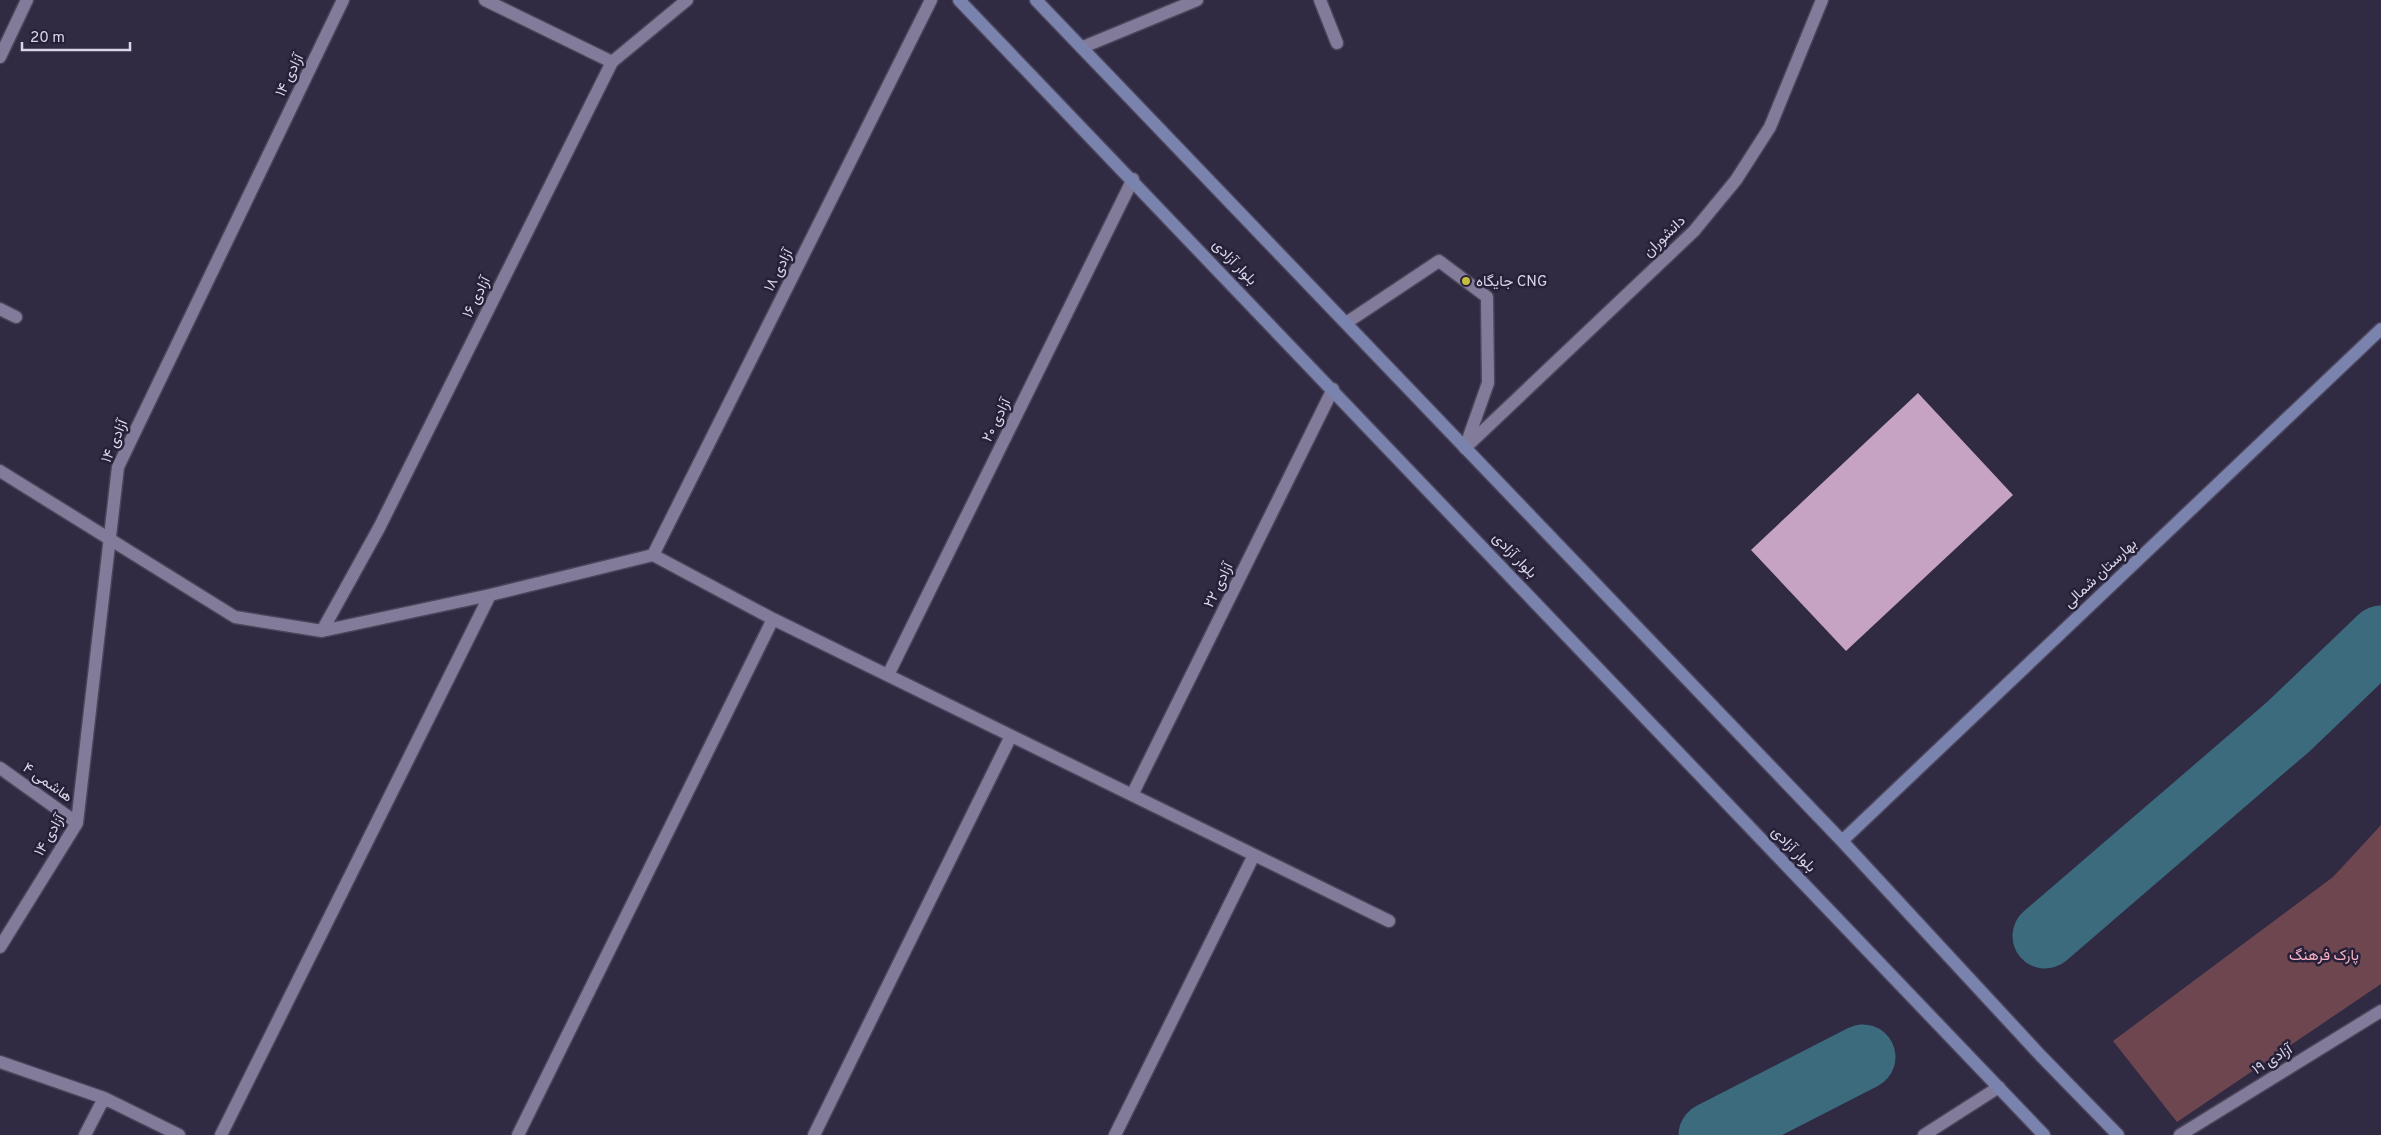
<svg xmlns="http://www.w3.org/2000/svg" width="2381" height="1135" font-family="Overpass,Vazirmatn,sans-serif">
<style>
.green{fill:#6d4650}
.lines{fill:none;stroke-linecap:round;stroke-linejoin:round}
.river{stroke:#3c6b7e;stroke-width:65}
.building{fill:#c6a3c3}
.lane-casing{stroke:#4a455a;stroke-width:15}
.street-casing{stroke:#4a455a;stroke-width:15}
.secondary-casing{stroke:#4a455a;stroke-width:15}
.lane{stroke:#827c9a;stroke-width:12}
.street{stroke:#827c9a;stroke-width:12}
.secondary{stroke:#7a83ae;stroke-width:12}
.poi-dot{fill:#c4bd3e;stroke:#262039;stroke-width:2}
.labels{text-anchor:middle;stroke-width:5;stroke-linejoin:round;paint-order:stroke}
.street-label{font-size:15px;fill:#d9d6e7;stroke:#262039}
.poi-label{font-size:15px;fill:#d9d6e7;stroke:#262039;text-anchor:start}
.park-label{font-size:15px;fill:#fdb3c5;stroke:#262039}
</style>
<rect width="100%" height="100%" fill="#302a43"/>
<path class="green" d="M 2381,825 L 2381,984 L 2177,1122 L 2113,1041 L 2333,877 Z"/>
<g class="lines">
<path class="river" d="M 2045,936 L 2288,727 L 2381,638
M 1711,1135 L 1863,1057"/>
</g>
<path class="building" d="M 1918,393 L 2013,495 L 1846,651 L 1751,550 Z"/>
<g class="lines">
<g class="lane-casing">
<path id="lane" d="M 1346,323 L 1439,261 L 1487,297 L 1488,383 L 1465,448"/>
</g>
<g class="street-casing">
<path id="street" d="M 485,0 L 612,62
M 1320,0 L 1337,43
M 1083,47 L 1197,0
M 0,57 L 27,0
M 0,309 L 16,317
M 1465,448 L 1694,231 L 1736,180 L 1770,127 L 1822,0
M 0,471 L 235,617 L 322,631 L 490,595 L 653,555 L 773,619 L 1389,921
M 653,555 L 931,0
M 322,631 L 379,528 L 612,62 L 687,0
M 888,675 L 1133,179
M 0,768 L 77,823
M 1132,795 L 1333,389
M 0,947 L 77,823 L 118,467 L 343,0
M 0,1062 L 104,1098 L 179,1135
M 85,1135 L 104,1098
M 221,1135 L 490,595
M 518,1135 L 773,619
M 814,1135 L 1011,736
M 1115,1135 L 1254,855
M 1924,1135 L 1999,1087
M 2180,1135 L 2381,1011"/>
</g>
<g class="secondary-casing">
<path id="secondary" d="M 959,0 L 2044,1135
M 1036,0 L 1842,841 L 2041,1056 L 2118,1135
M 1842,841 L 2381,329"/>
</g>
<use href="#lane" class="lane"/>
<use href="#street" class="street"/>
<use href="#secondary" class="secondary"/>
</g>
<circle class="poi-dot" cx="1466" cy="281" r="5"/>
<g class="labels">
<g class="street-label">
<text transform="translate(289 75) rotate(-64)" y="5">آزادی ۱۴</text>
<text transform="translate(1664 236) rotate(-44)" y="5">دانشوران</text>
<text transform="translate(1235 262) rotate(46)" y="5">بلوار آزادی</text>
<text transform="translate(778 270) rotate(-63)" y="5">آزادی ۱۸</text>
<text transform="translate(476 297) rotate(-63)" y="5">آزادی ۱۶</text>
<text transform="translate(996 420) rotate(-64)" y="5">آزادی ۲۰</text>
<text transform="translate(114 441) rotate(-67)" y="5">آزادی ۱۴</text>
<text transform="translate(1515 555) rotate(46)" y="5">بلوار آزادی</text>
<text transform="translate(2100 573) rotate(-43)" y="5">بهارستان شمالی</text>
<text transform="translate(1218 585) rotate(-64)" y="5">آزادی ۲۲</text>
<text transform="translate(48 782) rotate(35)" y="5">هاشمی ۴</text>
<text transform="translate(49 835) rotate(-60)" y="5">آزادی ۱۴</text>
<text transform="translate(1794 849) rotate(46)" y="5">بلوار آزادی</text>
<text transform="translate(2272 1059) rotate(-32)" y="5">آزادی ۱۹</text>
</g>
<g class="poi-label">
<text x="1476" y="286">جایگاه CNG</text>
</g>
<g class="park-label">
<text x="2324" y="960">پارک فرهنگ</text>
</g>
</g>
<path d="M22 42v8h108v-8" fill="none" stroke="#d9d6e7" stroke-width="2.5"/>
<text x="30" y="42" font-size="15" fill="#d9d6e7" stroke="#262039" stroke-width="4" paint-order="stroke">20 m</text>
</svg>
